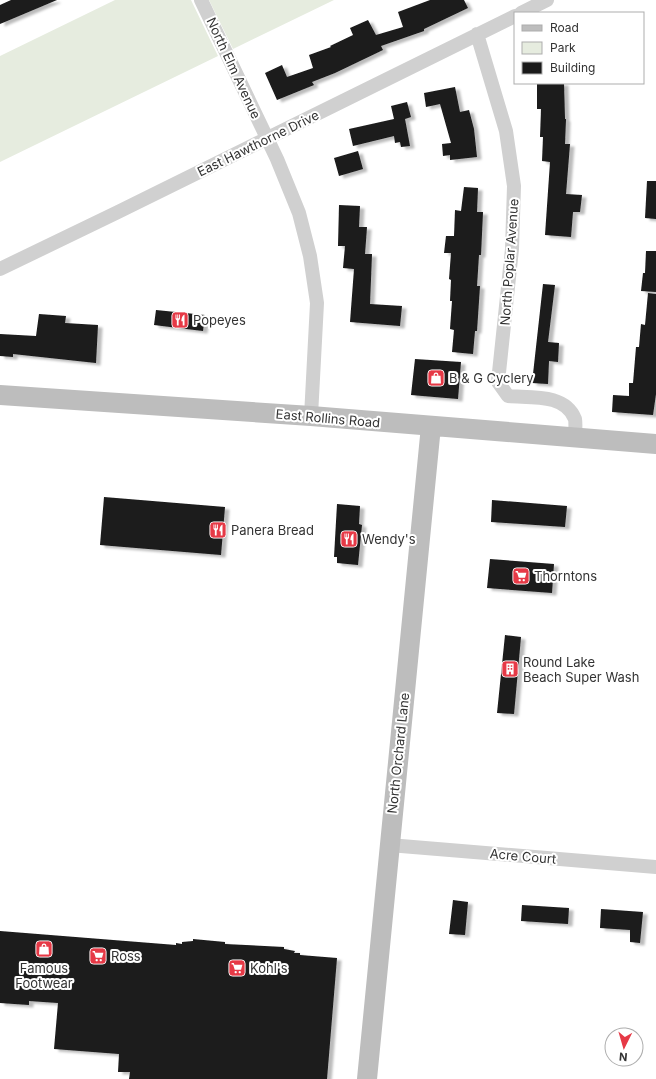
<svg xmlns="http://www.w3.org/2000/svg" width="656" height="1079" font-family="Inter,sans-serif">
<style>
.green{fill:#e6ecdf}
.building{fill:#1a1a1a;filter:url(#shadow)}
.lines{fill:none;stroke-linecap:round;stroke-linejoin:round}
.street{stroke:#d0d0d0;stroke-width:14}
.secondary{stroke:#bdbdbd;stroke-width:20}
.labels{text-anchor:middle;stroke-width:4;stroke-linejoin:round;paint-order:stroke}
.street-label{font-size:13px;fill:#333;stroke:#fff}
.poi-label{font-size:13px;fill:#333;stroke:#fff;text-anchor:start}
</style>
<defs>
<filter id="shadow"><feDropShadow dx="4.5" dy="2.5" stdDeviation="1" flood-color="#0004"/></filter>
</defs>
<rect width="100%" height="100%" fill="#fff"/>
<path class="green" d="M 115,0 L 191,0 L 218,56 L 0,162 L 0,56 Z
M 209,0 L 334,0 L 233,49 Z"/>
<path class="building" d="M 11,0 L 57,0 L 0,24 L 0,5 Z
M 430,0 L 464,0 L 468,8 L 424,29 L 424,31 L 381,46 L 383,50 L 335,73 L 312,82 L 314,85 L 277,100 L 265,73 L 282,65 L 287,77 L 313,68 L 309,55 L 331,47 L 330,46 L 353,35 L 350,28 L 368,20 L 376,35 L 403,27 L 398,12 Z
M 537,83 L 564,83 L 565,119 L 566,119 L 565,144 L 570,144 L 566,194 L 582,195 L 580,212 L 573,212 L 571,237 L 545,235 L 550,162 L 542,161 L 543,137 L 540,137 L 541,109 L 537,109 Z
M 455,87 L 460,112 L 469,110 L 474,129 L 477,157 L 450,160 L 450,155 L 443,156 L 442,144 L 451,143 L 440,104 L 426,107 L 424,93 Z
M 407,102 L 411,117 L 405,119 L 410,146 L 401,147 L 400,142 L 395,143 L 394,136 L 353,146 L 349,129 L 394,119 L 391,106 Z
M 358,151 L 363,169 L 339,176 L 334,158 Z
M 647,181 L 656,181 L 656,219 L 645,218 Z
M 464,187 L 478,188 L 477,212 L 483,212 L 481,255 L 479,255 L 477,286 L 480,286 L 477,331 L 475,331 L 473,354 L 452,352 L 454,330 L 450,329 L 452,301 L 450,301 L 451,280 L 449,279 L 451,253 L 444,253 L 446,236 L 454,236 L 455,210 L 461,211 Z
M 339,205 L 360,206 L 359,227 L 367,227 L 365,254 L 372,254 L 370,304 L 402,306 L 400,326 L 350,322 L 354,269 L 343,268 L 345,246 L 338,246 Z
M 646,251 L 656,251 L 656,292 L 641,291 L 643,273 L 645,273 Z
M 543,284 L 555,285 L 548,342 L 559,343 L 558,362 L 549,361 L 548,384 L 532,383 Z
M 648,293 L 656,294 L 656,394 L 653,415 L 612,412 L 613,395 L 629,396 L 629,383 L 633,383 L 636,347 L 639,347 L 641,324 L 645,325 Z
M 156,310 L 205,315 L 203,331 L 154,325 Z
M 39,314 L 66,316 L 65,323 L 98,325 L 96,363 L 13,354 L 13,357 L 0,356 L 0,334 L 36,336 Z
M 415,359 L 461,362 L 458,399 L 411,395 Z
M 104,497 L 225,507 L 221,555 L 100,545 Z
M 492,500 L 567,506 L 565,527 L 491,522 Z
M 337,504 L 360,506 L 359,524 L 362,525 L 358,565 L 337,563 L 337,557 L 334,557 Z
M 490,559 L 554,564 L 552,593 L 487,588 Z
M 505,635 L 521,637 L 514,714 L 497,713 Z
M 453,900 L 468,902 L 465,935 L 449,934 Z
M 522,905 L 569,908 L 568,924 L 521,921 Z
M 601,909 L 643,912 L 640,943 L 630,942 L 630,930 L 600,928 Z
M 0,931 L 176,945 L 176,943 L 182,944 L 182,942 L 193,941 L 193,939 L 225,942 L 225,944 L 284,947 L 284,949 L 295,951 L 294,953 L 300,953 L 300,955 L 337,958 L 327,1079 L 129,1079 L 130,1072 L 118,1072 L 119,1054 L 54,1049 L 58,1003 L 29,1001 L 29,1005 L 0,1003 Z"/>
<g class="lines">
<path class="street" d="M 201,0 L 277,159 L 299,213 L 310,256 L 317,303 L 311,416
M 521,13 L 547,0
M 477,34 L 506,131 L 514,186 L 512,249 L 498,382 L 508,396 C 530,398 565,393 575,419 C 576,424 575,432 575,438
M 0,269 L 118,212 L 515,16
M 389,845 L 656,867"/>
<path class="secondary" d="M 0,395 L 311,416 L 656,444
M 367,1079 L 431,426"/>
</g>
<defs>
<g id="restaurant-square" transform="scale(0.9)"><rect x="-9" y="-9" width="18" height="18" rx="4" fill="#e63946" stroke="#fff"/><path d="M-5-6h1v4h1v-4h1v4h1v-4h1v5L-1.5 .5V6h-2V.5L-5-1ZM5-6V6H3V1.5H1.5Q1.5-4 5-6Z" fill="#fff"/></g>
<g id="shop-square" transform="scale(0.9)"><rect x="-9" y="-9" width="18" height="18" rx="4" fill="#e63946" stroke="#fff"/><path d="M-5-2.5h2.3a2.7 3.5 0 0 1 5.4 0H5L5.5 6h-11ZM-1.5-2.5h3a1.5 2.3 0 0 0-3 0Z" fill="#fff"/></g>
<g id="supermarket-square" transform="scale(0.9)"><rect x="-9" y="-9" width="18" height="18" rx="4" fill="#e63946" stroke="#fff"/><path d="M-6-5.5h2.5l.6 2H6L4.5 2H-2.5L-4.4-4H-6ZM-1.5 3.2a1.3 1.3 0 1 0 .1 0ZM3 3.2a1.3 1.3 0 1 0 .1 0Z" fill="#fff"/></g>
<g id="building-square" transform="scale(0.9)"><rect x="-9" y="-9" width="18" height="18" rx="4" fill="#e63946" stroke="#fff"/><path d="M-4-6H4V6H1V3H-1V6H-4ZM-2.5-4.3h1.7v1.8h-1.7ZM.8-4.3h1.7v1.8H.8ZM-2.5-1h1.7V.8h-1.7ZM.8-1h1.7V.8H.8Z" fill="#fff"/></g>
</defs>
<g fill-rule="evenodd">
<use href="#restaurant-square" x="180" y="320"/>
<use href="#shop-square" x="436" y="378"/>
<use href="#restaurant-square" x="218" y="530"/>
<use href="#restaurant-square" x="349" y="539"/>
<use href="#supermarket-square" x="521" y="576"/>
<use href="#building-square" x="510" y="669"/>
<use href="#shop-square" x="44" y="949"/>
<use href="#supermarket-square" x="98" y="956"/>
<use href="#supermarket-square" x="237" y="968"/>
</g>
<g class="labels">
<g class="street-label">
<text transform="translate(234 68) rotate(65)" y="5">North Elm Avenue</text>
<text transform="translate(258 143) rotate(-26)" y="5">East Hawthorne Drive</text>
<text transform="translate(509 262) rotate(-86)" y="5">North Poplar Avenue</text>
<text transform="translate(328 418) rotate(5)" y="5">East Rollins Road</text>
<text transform="translate(398 753) rotate(-84)" y="5">North Orchard Lane</text>
<text transform="translate(523 856) rotate(5)" y="5">Acre Court</text>
</g>
<g class="poi-label">
<text x="193" y="325">Popeyes</text>
<text x="449" y="383">B &amp; G Cyclery</text>
<text x="231" y="535">Panera Bread</text>
<text x="362" y="544">Wendy's</text>
<text x="534" y="581">Thorntons</text>
<text x="523" y="667">Round Lake<tspan x="523" dy="15">Beach Super Wash</tspan></text>
<text x="111" y="961">Ross</text>
<text x="44" y="973" text-anchor="middle">Famous<tspan x="44" dy="15">Footwear</tspan></text>
<text x="250" y="973">Kohl's</text>
</g>
</g>
<rect x="514" y="12" width="130" height="72" fill="#ffffff" stroke="#adadad"/>
<rect x="522" y="25" width="20" height="6" fill="#bdbdbd" stroke="#adadad"/>
<text x="550" y="32" font-size="12" fill="#333333">Road</text>
<rect x="522" y="42" width="20" height="12" fill="#e6ecdf" stroke="#adadad"/>
<text x="550" y="52" font-size="12" fill="#333333">Park</text>
<rect x="522" y="62" width="20" height="12" fill="#1a1a1a" stroke="#adadad"/>
<text x="550" y="72" font-size="12" fill="#333333">Building</text>
<g transform="translate(624 1047) rotate(185)"><circle r="19" fill="#ffffff" stroke="#adadad"/>
<path d="M0-3L7 15L0 10L-7 15Z" fill="#e63946"/>
<text y="-6" font-size="11" font-weight="bold" text-anchor="middle" fill="#333333">N</text>
</g>
</svg>
